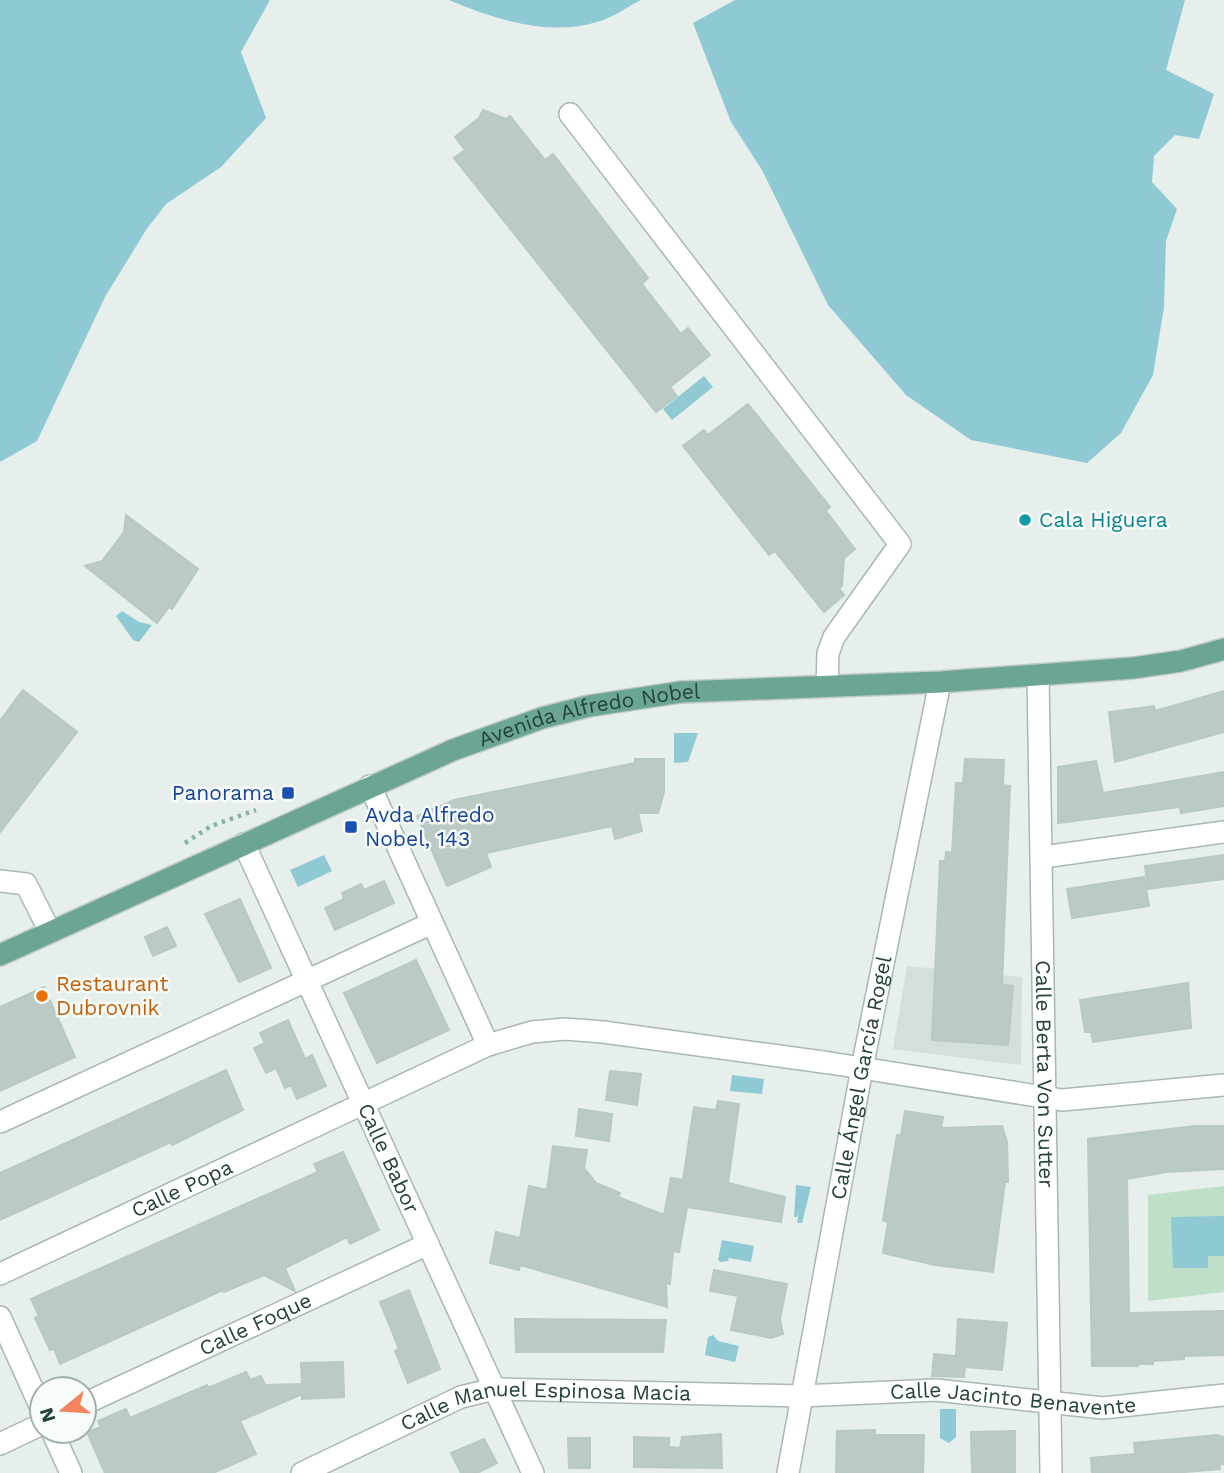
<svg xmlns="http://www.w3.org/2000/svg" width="1224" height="1473" font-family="'Work Sans',sans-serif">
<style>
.built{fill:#d4dfda}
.green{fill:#bfe0c8}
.water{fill:#8ec9d4}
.building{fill:#bbcac4;stroke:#b8c9c2;stroke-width:2}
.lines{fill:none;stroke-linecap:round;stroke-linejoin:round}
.minor-casing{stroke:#a8b8b2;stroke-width:24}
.major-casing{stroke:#c2cac8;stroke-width:24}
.path{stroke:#86b3a5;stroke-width:4.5;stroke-dasharray:3.5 5;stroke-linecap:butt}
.minor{stroke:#fff;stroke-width:21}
.major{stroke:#6aa596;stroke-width:21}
.culture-dot{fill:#0f9aa8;stroke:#f7fbf9;stroke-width:2.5}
.transit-dot{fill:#1a4fb4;stroke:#f7fbf9;stroke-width:2.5}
.food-dot{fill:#e8710a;stroke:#f7fbf9;stroke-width:2.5}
.labels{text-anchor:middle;stroke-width:5;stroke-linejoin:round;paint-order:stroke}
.culture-label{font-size:21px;fill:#0d838f;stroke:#f7fbf9;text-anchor:start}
.street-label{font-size:21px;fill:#24423a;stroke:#f7fbf9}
.transit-label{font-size:21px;fill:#164399;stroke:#f7fbf9;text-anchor:end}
.food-label{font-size:21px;fill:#c56008;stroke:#f7fbf9;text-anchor:start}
</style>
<rect width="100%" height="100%" fill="#e6efeb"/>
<path class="built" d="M 907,966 L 1022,977 L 1021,1065 L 893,1049 Z"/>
<path class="green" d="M 1224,1186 L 1224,1292 L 1148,1301 L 1148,1195 Z"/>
<path class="water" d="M 0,0 L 270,0 L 241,52 L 266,118 L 221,167 L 166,204 L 146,230 L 105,297 L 37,441 L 0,462 Z
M 449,0 L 641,0 C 627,7 612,18 597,22 C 548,37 494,19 449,0 Z
M 735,0 L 1185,0 L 1166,70 L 1214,94 L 1199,139 L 1175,135 L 1154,156 L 1152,182 L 1177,209 L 1166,241 L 1164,307 L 1153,375 L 1121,433 L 1087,463 L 971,440 L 906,395 L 828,305 L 762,170 L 731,122 L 693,23 Z
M 704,376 L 713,387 L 672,420 L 663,409 Z
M 122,611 L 139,622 L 152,625 L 139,642 L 133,640 L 116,616 Z
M 674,733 L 698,733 L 688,762 L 674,763 Z
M 324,855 L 332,871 L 298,887 L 290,870 Z
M 732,1075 L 764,1079 L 762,1094 L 730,1091 Z
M 796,1185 L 811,1187 L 802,1223 L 797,1223 L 799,1211 L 797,1217 L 794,1217 Z
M 1224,1216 L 1224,1256 L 1208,1256 L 1208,1268 L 1173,1268 L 1171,1217 Z
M 722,1240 L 754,1246 L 751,1262 L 729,1258 L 728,1261 L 721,1262 L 718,1260 Z
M 713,1335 L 718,1341 L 739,1346 L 735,1362 L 705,1355 L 708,1337 Z
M 940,1409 L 956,1409 L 956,1437 L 949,1443 L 940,1438 Z"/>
<path class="building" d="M 483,110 L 506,119 L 510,116 L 545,160 L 553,154 L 648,278 L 642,284 L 681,334 L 688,328 L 710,355 L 670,387 L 677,396 L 656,412 L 454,158 L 465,150 L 455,137 L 479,118 Z
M 748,404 L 830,507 L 826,511 L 855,549 L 844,558 L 842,586 L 839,588 L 844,595 L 824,612 L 775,551 L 769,555 L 683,446 L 704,430 L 708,435 Z
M 126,515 L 198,569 L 172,609 L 169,607 L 157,623 L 85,566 L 102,561 L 124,532 Z
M 23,690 L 77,732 L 0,832 L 0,721 Z
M 1224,691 L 1224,732 L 1115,762 L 1109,712 L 1154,706 L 1155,711 Z
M 635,759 L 664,759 L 664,792 L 658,813 L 638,813 L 642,831 L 615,839 L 612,826 L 486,853 L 491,867 L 447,886 L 417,816 L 454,800 L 635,763 Z
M 965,759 L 1004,760 L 1003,785 L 1010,786 L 1002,985 L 1013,986 L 1008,1045 L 932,1040 L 940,861 L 945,861 L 946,852 L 952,853 L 956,783 L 963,783 Z
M 1096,761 L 1103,793 L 1224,772 L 1224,806 L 1181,813 L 1180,807 L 1058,823 L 1058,767 Z
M 1224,855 L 1224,879 L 1148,889 L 1145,866 Z
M 1144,877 L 1149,906 L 1072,918 L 1067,889 Z
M 384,881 L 394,903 L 335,930 L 325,908 L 344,899 L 342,893 L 361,884 L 364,890 Z
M 240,899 L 271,968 L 239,982 L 205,914 Z
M 167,927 L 176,946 L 153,956 L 145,937 Z
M 416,960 L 449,1030 L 377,1063 L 344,993 Z
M 1188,983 L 1191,1028 L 1093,1042 L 1091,1032 L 1085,1032 L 1080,1000 Z
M 44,987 L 75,1057 L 0,1091 L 0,1007 Z
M 288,1020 L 305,1059 L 312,1055 L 326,1086 L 297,1099 L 291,1085 L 285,1088 L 276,1068 L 266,1073 L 254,1048 L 265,1043 L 260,1033 Z
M 226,1070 L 243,1110 L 172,1145 L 171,1142 L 0,1220 L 0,1173 Z
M 610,1071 L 641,1074 L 637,1105 L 606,1100 Z
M 718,1101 L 739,1104 L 728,1183 L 785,1197 L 781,1222 L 687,1207 L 679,1252 L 673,1251 L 670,1284 L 666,1283 L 667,1307 L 520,1265 L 519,1270 L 490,1263 L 496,1232 L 520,1238 L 529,1186 L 547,1190 L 553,1146 L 587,1150 L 584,1168 L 596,1183 L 620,1193 L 618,1197 L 664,1215 L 671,1178 L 683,1180 L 694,1107 L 716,1110 Z
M 579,1109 L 612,1114 L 609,1141 L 576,1136 Z
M 905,1111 L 943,1117 L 941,1128 L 1002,1126 L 1007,1142 L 1008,1182 L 1005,1182 L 993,1272 L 935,1265 L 883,1253 L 888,1222 L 883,1220 L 889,1183 L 897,1135 L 901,1135 Z
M 1195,1126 L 1224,1126 L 1224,1169 L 1166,1172 L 1127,1179 L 1129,1313 L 1224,1311 L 1224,1355 L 1184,1356 L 1184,1359 L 1153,1361 L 1153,1364 L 1138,1364 L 1138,1366 L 1092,1366 L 1088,1139 Z
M 343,1152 L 379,1230 L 350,1244 L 347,1237 L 285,1268 L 295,1291 L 264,1275 L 224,1292 L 223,1290 L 60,1364 L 54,1349 L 50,1350 L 35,1318 L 39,1316 L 31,1299 L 318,1172 L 314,1164 Z
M 714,1270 L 787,1284 L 780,1319 L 783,1334 L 771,1338 L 731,1330 L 738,1296 L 710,1291 Z
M 409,1290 L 440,1369 L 408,1383 L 395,1351 L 399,1349 L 380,1302 Z
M 515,1319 L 666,1320 L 663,1352 L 516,1352 Z
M 958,1319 L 1007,1323 L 1002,1370 L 965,1367 L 964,1377 L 932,1376 L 934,1354 L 956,1356 Z
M 343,1362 L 344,1397 L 302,1399 L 302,1394 L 240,1421 L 256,1454 L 213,1473 L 105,1473 L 87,1432 L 101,1427 L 98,1421 L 126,1409 L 130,1418 L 207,1385 L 208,1388 L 246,1372 L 250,1380 L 261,1376 L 265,1385 L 302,1384 L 301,1363 Z
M 875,1430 L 875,1435 L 924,1435 L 923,1472 L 836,1473 L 837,1431 Z
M 1015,1431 L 1015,1473 L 972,1473 L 971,1432 Z
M 721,1434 L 722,1468 L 634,1467 L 634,1437 L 669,1438 L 669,1447 L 680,1448 L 682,1437 Z
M 1217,1435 L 1224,1437 L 1224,1464 L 1219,1465 L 1220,1469 L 1173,1473 L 1092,1473 L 1091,1458 L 1135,1454 L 1134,1443 Z
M 568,1438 L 590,1438 L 590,1468 L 569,1468 Z
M 484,1439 L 497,1463 L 477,1473 L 461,1473 L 451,1453 Z"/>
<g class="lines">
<g class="minor-casing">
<g id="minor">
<path d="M 570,114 L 900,544 L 834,637 L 828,653 L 827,686"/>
<path id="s1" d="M 1038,675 L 1051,1473"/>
<path d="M 370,786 L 488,1045"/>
<path id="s2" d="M 244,844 L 533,1473"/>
<path d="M 1043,857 L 1224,832"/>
<path d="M 0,881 L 26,884 L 50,932"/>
<path d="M 0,1122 L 432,923"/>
<path id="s3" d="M 0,1274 L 488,1045 L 532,1032 L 565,1029 L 603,1032 L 830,1063 L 1062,1100 L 1224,1085"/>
<path d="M 0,1317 L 42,1410"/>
<path id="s4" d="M 84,1404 L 428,1244"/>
<path d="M 52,1431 L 71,1473"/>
<path d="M 0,1444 L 42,1424"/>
<path id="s5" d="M 302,1473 L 461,1397 L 494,1389 L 801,1396 L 936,1390 L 1103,1408 L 1224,1395"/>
<path id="s6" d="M 788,1473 L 862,1068 L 940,682"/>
</g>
</g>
<g class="major-casing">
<g id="major">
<path id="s7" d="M 0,955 L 453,750 L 542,718 L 589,706 L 681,692 L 940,682 L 1133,668 L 1181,661 L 1224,649"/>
</g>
</g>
<path class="path" d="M 185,843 L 211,826 L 256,810"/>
<use href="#minor" class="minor"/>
<use href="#major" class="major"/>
</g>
<circle class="culture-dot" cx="1025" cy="520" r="7"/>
<g class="transit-dot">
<rect x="281" y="786" width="14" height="14" rx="3.5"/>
<rect x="344" y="820" width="14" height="14" rx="3.5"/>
</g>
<circle class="food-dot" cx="42" cy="996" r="7"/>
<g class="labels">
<g class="culture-label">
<text x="1039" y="527">Cala Higuera</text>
</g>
<g class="street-label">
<text dy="7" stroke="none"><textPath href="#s7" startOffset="639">Avenida Alfredo Nobel</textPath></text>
<text dy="7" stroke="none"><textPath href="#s1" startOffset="399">Calle Berta Von Sutter</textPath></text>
<text dy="7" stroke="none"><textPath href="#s6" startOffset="402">Calle Ángel García Rogel</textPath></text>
<text dy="7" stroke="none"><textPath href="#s2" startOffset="346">Calle Babor</textPath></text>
<text dy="7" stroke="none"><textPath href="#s3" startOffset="201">Calle Popa</textPath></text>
<text dy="7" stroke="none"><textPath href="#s4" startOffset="189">Calle Foque</textPath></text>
<text dy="7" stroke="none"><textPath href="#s5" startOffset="730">Calle Jacinto Benavente</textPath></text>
<text dy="7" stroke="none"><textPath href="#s5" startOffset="259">Calle Manuel Espinosa Macia</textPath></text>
</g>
<g class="transit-label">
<text x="274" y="800">Panorama</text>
<text x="365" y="822" text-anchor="start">Avda Alfredo<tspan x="365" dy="24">Nobel, 143</tspan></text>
</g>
<g class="food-label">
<text x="56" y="991">Restaurant<tspan x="56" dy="24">Dubrovnik</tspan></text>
</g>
</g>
<g transform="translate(63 1410) rotate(252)"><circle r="33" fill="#f7fbf9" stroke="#a3b1ad" stroke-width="2"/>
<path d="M0-5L12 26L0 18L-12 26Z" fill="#f4845f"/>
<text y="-10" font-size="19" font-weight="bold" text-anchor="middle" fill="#24423a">N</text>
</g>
</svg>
